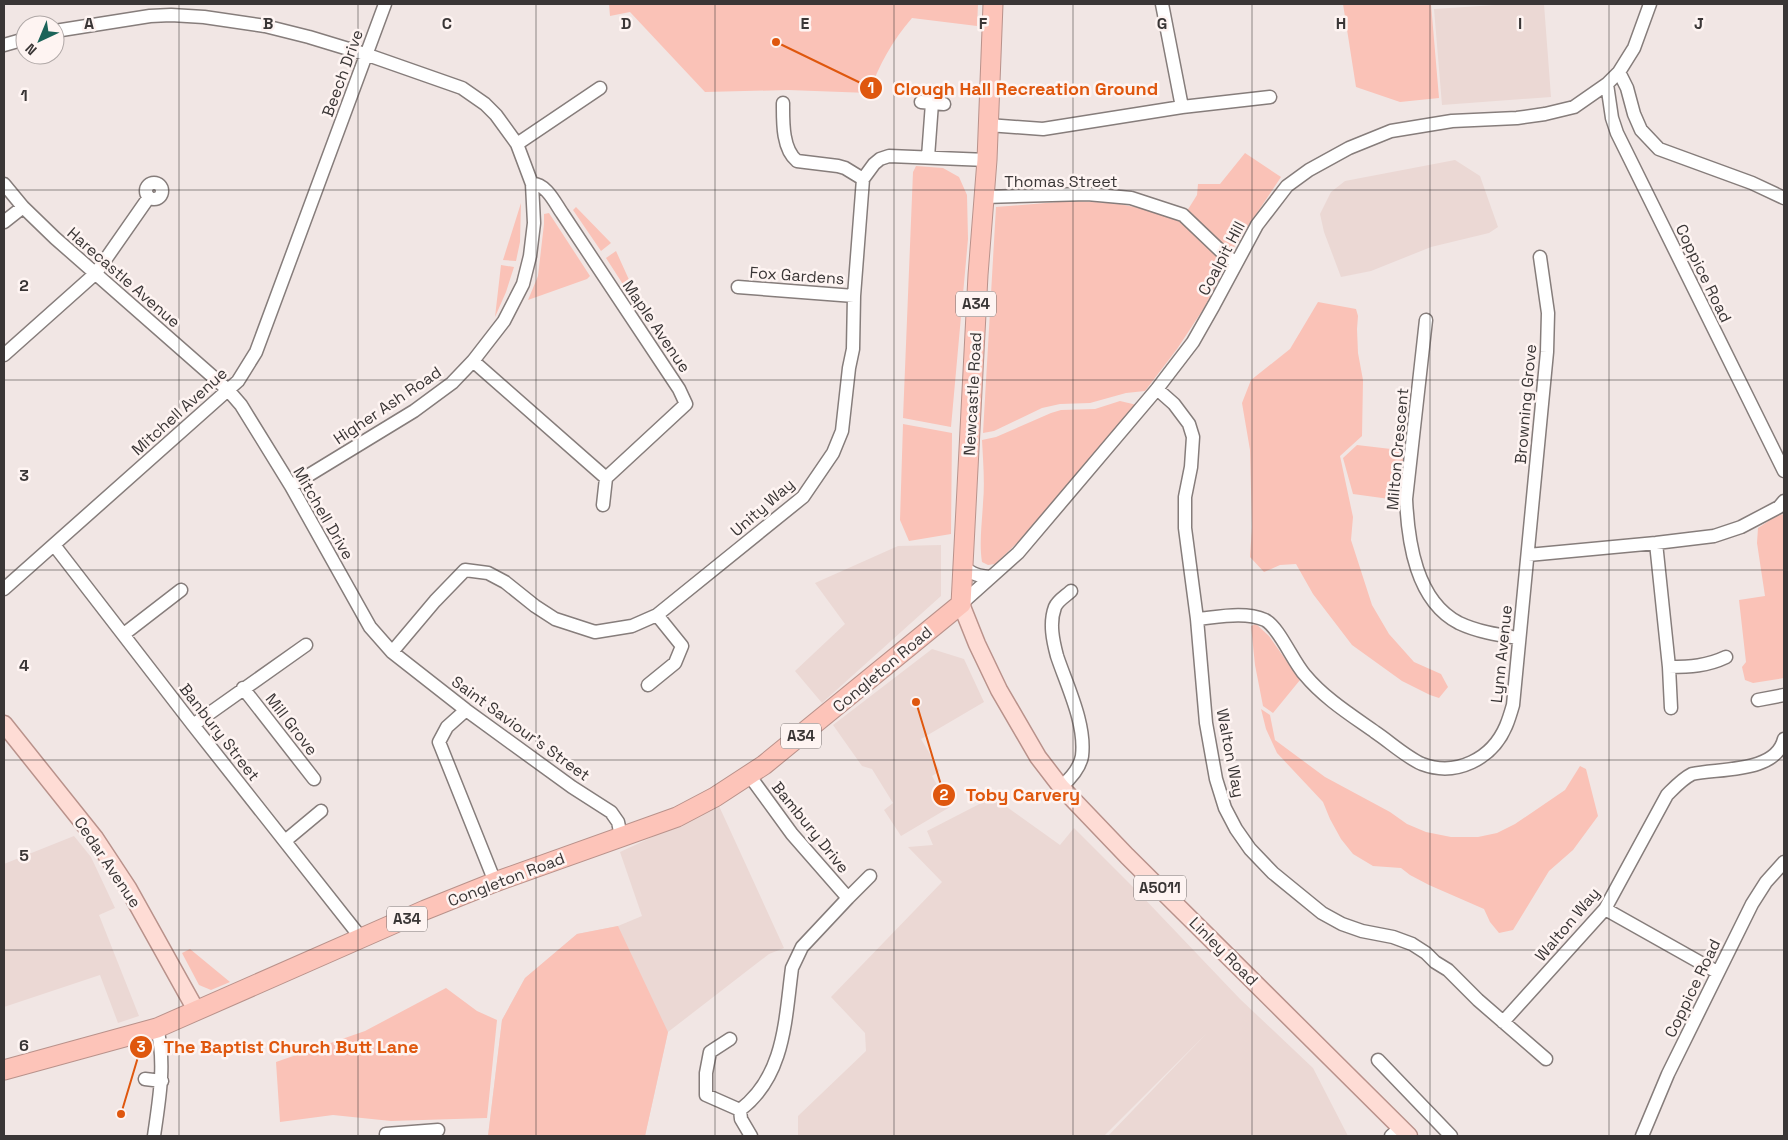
<svg xmlns="http://www.w3.org/2000/svg" width="1788" height="1140" font-family="'Space Grotesk',sans-serif">
<style>
.built{fill:#ebd8d4}
.green{fill:#fac2b7}
.lines{fill:none;stroke-linecap:round;stroke-linejoin:round}
.minor-casing{stroke:#867d7b;stroke-width:15}
.major-casing{stroke:#b9928b;stroke-width:19}
.highway-casing{stroke:#b9928b;stroke-width:21}
.minor{stroke:#fff;stroke-width:12}
.major{stroke:#fedcd5;stroke-width:16}
.highway{stroke:#fdc4b9;stroke-width:19}
.grid{fill:none;stroke:#3a3636;stroke-width:1;stroke-opacity:0.55}
.labels{text-anchor:middle;stroke-width:5;stroke-linejoin:round;paint-order:stroke}
.shield{fill:#fef4f2;stroke:#756f6e;stroke-width:1}
.shield-label{font-size:15px;font-weight:bold;fill:#3a3636}
.street-label{font-size:16px;fill:#3a3636;stroke:#fef4f2}
.grid-label{font-size:16px;text-anchor:middle;font-weight:bold;fill:#3a3636;stroke:#fef4f2;stroke-width:5;stroke-linejoin:round;paint-order:stroke}
.leader{fill:none;stroke:#df570e;stroke-width:2}
.callout-dot{fill:#df570e;stroke:#fef4f2;stroke-width:2}
.mark-label{font-size:15px;text-anchor:middle;font-weight:bold;fill:#fff}
.callout-label{font-size:18px;text-anchor:middle;font-weight:bold;fill:#df570e;stroke:#fef4f2;stroke-width:5;stroke-linejoin:round;paint-order:stroke}
</style>
<rect width="100%" height="100%" fill="#f1e6e4"/>
<path class="built" d="M 1511,4 L 1544,4 L 1551,97 L 1442,105 L 1434,9 Z
M 1455,160 L 1480,176 L 1498,227 L 1489,233 L 1431,247 L 1371,271 L 1341,277 L 1324,232 L 1320,214 L 1331,192 L 1345,181 Z
M 941,545 L 941,596 L 822,703 L 795,671 L 845,624 L 815,583 L 898,546 Z
M 932,649 L 964,659 L 984,702 L 921,739 L 940,771 L 932,776 L 950,807 L 901,836 L 884,810 L 893,803 L 872,769 L 862,766 L 833,725 Z
M 993,797 L 1060,845 L 1074,828 L 1138,892 L 1240,999 L 1313,1068 L 1348,1136 L 1108,1136 L 1207,1033 L 1104,1136 L 798,1136 L 798,1116 L 866,1051 L 865,1033 L 831,997 L 942,882 L 908,847 L 933,845 L 927,831 Z
M 719,806 L 784,948 L 769,954 L 668,1032 L 645,1136 L 488,1136 L 502,1020 L 525,978 L 577,934 L 618,926 L 642,916 L 620,852 Z
M 74,836 L 91,857 L 115,908 L 99,915 L 139,1016 L 118,1023 L 100,975 L 4,1007 L 4,864 Z"/>
<path class="green" d="M 609,4 L 978,4 L 977,26 L 912,18 C 892,41 879,65 869,93 L 788,90 L 705,92 L 630,12 L 610,16 Z
M 1343,4 L 1431,4 L 1439,98 L 1400,102 L 1356,87 Z
M 1245,153 L 1281,177 L 1231,252 L 1187,211 L 1197,195 L 1198,184 L 1220,184 Z
M 916,166 L 943,168 L 959,177 L 967,195 L 968,239 L 951,427 L 903,418 L 913,172 Z
M 1070,201 L 1114,203 L 1150,210 L 1180,221 L 1226,265 L 1204,308 L 1177,349 L 1145,391 L 1126,393 L 1090,403 L 1060,404 L 1042,408 L 994,431 L 983,433 L 996,207 Z
M 521,203 L 520,242 L 516,261 L 503,260 Z
M 576,207 L 611,243 L 601,251 L 573,210 Z
M 549,213 L 590,276 L 587,279 L 528,300 L 538,276 L 544,224 L 544,214 Z
M 616,251 L 640,304 L 637,306 L 606,258 Z
M 501,265 L 514,267 L 506,292 L 495,317 Z
M 1318,302 L 1356,309 L 1358,316 L 1357,329 L 1358,353 L 1363,380 L 1362,436 L 1340,456 L 1353,517 L 1351,540 L 1372,605 L 1389,634 L 1414,662 L 1441,674 L 1448,687 L 1439,698 L 1430,695 L 1402,681 L 1352,645 L 1313,594 L 1296,564 L 1280,565 L 1264,572 L 1250,557 L 1252,527 L 1250,450 L 1242,403 L 1251,380 L 1290,349 Z
M 1120,401 L 1137,405 L 1017,543 L 995,564 L 988,565 L 982,562 C 979,543 982,523 983,503 C 985,482 983,461 982,440 L 996,437 L 1051,413 L 1061,410 L 1095,409 Z
M 903,424 L 952,433 L 951,534 L 909,541 L 900,520 Z
M 1357,445 L 1408,451 L 1404,501 L 1353,494 L 1343,458 Z
M 1784,514 L 1784,678 L 1753,683 L 1745,680 L 1742,667 L 1746,662 L 1739,600 L 1765,596 L 1757,543 L 1758,528 L 1776,516 Z
M 1256,624 L 1269,636 L 1300,680 L 1273,713 L 1263,706 L 1255,665 L 1251,626 Z
M 1261,709 L 1270,715 L 1275,740 L 1325,777 L 1390,812 L 1407,824 L 1426,832 L 1451,837 L 1478,837 L 1497,833 L 1515,824 L 1565,790 L 1580,766 L 1586,769 L 1598,816 L 1573,850 L 1549,871 L 1513,930 L 1499,933 L 1490,922 L 1484,909 L 1429,885 L 1410,875 L 1401,868 L 1373,866 L 1353,854 L 1341,839 L 1330,819 L 1323,802 L 1277,753 L 1266,729 Z
M 618,926 L 668,1032 L 645,1136 L 488,1136 L 502,1020 L 525,978 L 577,934 Z
M 190,949 L 230,982 L 211,990 L 199,985 L 182,953 Z
M 446,988 L 477,1011 L 497,1020 L 487,1118 L 391,1121 L 333,1115 L 280,1122 L 276,1062 L 365,1031 Z"/>
<g class="lines">
<g class="minor-casing">
<path id="minor" d="M 1162,4 L 1182,107
M 55,31 L 150,16 L 171,15 L 204,17 L 265,26 L 309,37 L 365,54 L 462,88 L 485,104 L 496,115 L 517,144 L 532,184 L 534,223 L 530,256 L 523,284 L 504,321 L 473,361 L 452,383 L 414,411 L 291,486
M 4,45 L 25,39
M 1619,72 L 1627,88 L 1634,114 L 1641,130 L 1659,149 L 1752,183 L 1784,198
M 1607,84 L 1612,118 L 1617,133 L 1784,471
M 921,102 L 944,104
M 783,103 C 783,121 782,149 797,161 L 838,166 L 845,168 L 863,179
M 988,125 L 1043,129 L 1182,107 L 1270,97
M 517,144 L 600,88
M 928,157 L 932,103
M146 191a8 8 0 1 1 16 0a8 8 0 1 1-16 0Z
M 4,184 L 23,207 L 55,238 L 228,390 L 241,405 L 291,486 L 370,627 L 392,652 L 466,710 L 572,787 L 611,812 L 618,822 L 621,836
M 984,197 L 1087,194 L 1131,198 L 1183,215 L 1226,256 L 1236,262
M 4,222 L 23,207
M 738,287 L 854,296
M 1426,320 L 1406,499 C 1408,542 1416,601 1459,623 C 1478,632 1499,635 1518,638
M 4,355 L 96,273 L 149,197
M 473,361 L 606,478 L 686,404 L 679,389 L 562,213 C 555,203 546,183 532,184
M 1157,389 L 1174,404 L 1189,424 L 1193,437 L 1191,467 L 1185,497 L 1185,528 L 1197,619 L 1206,723 L 1216,779 L 1225,808 L 1236,829 L 1250,849 L 1273,873 L 1322,913 L 1342,924 L 1362,931 L 1393,937 L 1412,944 L 1426,953 L 1435,962 L 1448,970 L 1478,1000 L 1546,1059
M 603,505 L 606,478
M 1656,543 L 1669,667 L 1671,708
M 54,545 L 193,725 L 362,939
M 1528,555 L 1656,543 L 1714,536 L 1741,527 L 1779,507 L 1784,501
M 963,566 C 973,575 979,576 991,577
M 4,589 L 238,381 L 256,352 L 385,4
M 961,604 L 1018,553 L 1157,389 L 1193,342 L 1214,305 L 1257,225 L 1287,186 L 1309,170 L 1349,148 L 1391,131 L 1452,121 L 1517,118 L 1545,114 L 1574,107 L 1607,84 L 1619,72 L 1634,48 L 1650,4
M 1197,619 C 1218,617 1245,611 1265,620 C 1279,627 1293,662 1305,675 C 1324,698 1351,715 1375,732 C 1390,742 1406,757 1422,764 C 1456,777 1492,759 1506,726 C 1509,719 1511,712 1513,705 L 1547,352 L 1548,313 L 1540,257
M 124,634 L 181,590
M 392,652 L 435,601 L 465,570 L 488,573 L 505,582 L 535,606 L 555,619 L 595,632 L 632,626 L 657,615 L 803,497 L 833,453 L 842,431 L 849,368 L 853,349 L 854,296 L 863,179 L 874,164 L 880,159 L 889,156 L 987,160
M 1669,667 C 1690,667 1707,666 1726,657
M 648,685 L 675,663 L 682,646 L 657,615
M 243,688 L 314,779
M 1758,700 L 1784,695
M 466,710 L 447,727 L 439,742 L 495,882
M 193,725 L 306,645
M 749,775 L 792,834 L 848,898 L 802,947 L 792,968 C 785,1020 785,1076 740,1110 L 741,1119 L 751,1136
M 1061,787 C 1070,779 1080,768 1082,756 C 1086,724 1067,686 1057,656 C 1053,641 1049,623 1055,607 C 1058,600 1066,596 1071,591
M 285,841 L 321,811
M 848,898 L 870,876
M 1605,909 L 1717,972
M 1503,1022 L 1605,909 L 1667,795 C 1675,787 1682,779 1692,774 C 1720,768 1776,773 1784,739
M 730,1039 L 710,1052 L 706,1073 L 706,1095 L 740,1110
M 1378,1060 L 1451,1136
M 145,1079 L 162,1081
M 386,1134 L 438,1130
M 154,1136 C 159,1100 166,1064 157,1028
M 1391,1136 L 1401,1127
M 1642,1136 L 1668,1074 L 1752,904 L 1766,882 L 1784,862"/>
</g>
<g class="major-casing">
<path id="major" d="M 961,604 L 977,644 L 999,690 L 1038,757 L 1061,787 L 1127,856 L 1409,1136
M 4,724 L 95,838 L 128,888 L 196,1010"/>
</g>
<g class="highway-casing">
<path id="highway" d="M 4,1070 L 157,1028 L 425,910 L 495,882 L 677,817 L 715,797 L 764,765 L 961,604 L 978,275 L 987,160 L 993,4"/>
</g>
<use href="#minor" class="minor"/>
<use href="#major" class="major"/>
<use href="#highway" class="highway"/>
</g>
<path class="grid" d="M 179,4 L 179,1136M 358,4 L 358,1136M 536,4 L 536,1136M 715,4 L 715,1136M 894,4 L 894,1136M 1073,4 L 1073,1136M 1252,4 L 1252,1136M 1430,4 L 1430,1136M 1609,4 L 1609,1136M 4,190 L 1784,190M 4,380 L 1784,380M 4,570 L 1784,570M 4,760 L 1784,760M 4,950 L 1784,950"/>
<g class="labels">
<g class="shield">
<rect x="956" y="291.5" width="40" height="25" rx="4"/>
<rect x="781" y="723.5" width="40" height="25" rx="4"/>
<rect x="1134" y="875.5" width="52" height="25" rx="4"/>
<rect x="387" y="906.5" width="40" height="25" rx="4"/>
</g>
<g class="shield-label">
<text x="976" y="309">A34</text>
<text x="801" y="741">A34</text>
<text x="1160" y="893">A5011</text>
<text x="407" y="924">A34</text>
</g>
<g class="street-label">
<text transform="translate(342 73) rotate(-70)" y="6">Beech Drive</text>
<text x="1061" y="187">Thomas Street</text>
<text transform="translate(1221 258) rotate(-62)" y="6">Coalpit Hill</text>
<text transform="translate(1704 273) rotate(64)" y="6">Coppice Road</text>
<text transform="translate(797 275) rotate(4)" y="6">Fox Gardens</text>
<text transform="translate(124 277) rotate(41)" y="6">Harecastle Avenue</text>
<text transform="translate(657 326) rotate(56)" y="6">Maple Avenue</text>
<text transform="translate(972 394) rotate(-87)" y="6">Newcastle Road</text>
<text transform="translate(1525 404) rotate(-85)" y="6">Browning Grove</text>
<text transform="translate(387 405) rotate(-34)" y="6">Higher Ash Road</text>
<text transform="translate(179 411) rotate(-42)" y="6">Mitchell Avenue</text>
<text transform="translate(1397 449) rotate(-85)" y="6">Milton Crescent</text>
<text transform="translate(762 507) rotate(-41)" y="6">Unity Way</text>
<text transform="translate(324 513) rotate(60)" y="6">Mitchell Drive</text>
<text transform="translate(1501 654) rotate(-84)" y="6">Lynn Avenue</text>
<text transform="translate(882 669) rotate(-40)" y="6">Congleton Road</text>
<text transform="translate(292 724) rotate(52)" y="6">Mill Grove</text>
<text transform="translate(521 728) rotate(36)" y="6">Saint Saviour's Street</text>
<text transform="translate(220 732) rotate(52)" y="6">Banbury Street</text>
<text transform="translate(1231 753) rotate(79)" y="6">Walton Way</text>
<text transform="translate(811 827) rotate(51)" y="6">Bambury Drive</text>
<text transform="translate(108 862) rotate(56)" y="6">Cedar Avenue</text>
<text transform="translate(506 879) rotate(-21)" y="6">Congleton Road</text>
<text transform="translate(1567 924) rotate(-50)" y="6">Walton Way</text>
<text transform="translate(1224 951) rotate(45)" y="6">Linley Road</text>
<text transform="translate(1692 988) rotate(-64)" y="6">Coppice Road</text>
</g>
</g>
<g class="grid-label">
<text x="89" y="29">A</text>
<text x="268" y="29">B</text>
<text x="447" y="29">C</text>
<text x="626" y="29">D</text>
<text x="805" y="29">E</text>
<text x="983" y="29">F</text>
<text x="1162" y="29">G</text>
<text x="1341" y="29">H</text>
<text x="1520" y="29">I</text>
<text x="1699" y="29">J</text>
<text x="24" y="101">1</text>
<text x="24" y="291">2</text>
<text x="24" y="481">3</text>
<text x="24" y="671">4</text>
<text x="24" y="861">5</text>
<text x="24" y="1051">6</text>
</g>
<path class="leader" d="M776 42L871 88M916 702L944 795M121 1114L141 1047"/>
<g class="callout-dot">
<circle cx="776" cy="42" r="5"/>
<circle cx="916" cy="702" r="5"/>
<circle cx="121" cy="1114" r="5"/>
<circle cx="871" cy="88" r="12"/>
<circle cx="944" cy="795" r="12"/>
<circle cx="141" cy="1047" r="12"/>
</g>
<g class="mark-label">
<text x="871" y="93">1</text>
<text x="944" y="800">2</text>
<text x="141" y="1052">3</text>
</g>
<g class="callout-label">
<text x="1026" y="95">Clough Hall Recreation Ground</text>
<text x="1023" y="801">Toby Carvery</text>
<text x="291" y="1053">The Baptist Church Butt Lane</text>
</g>
<rect width="1788" height="1140" fill="none" stroke="#3a3636" stroke-width="10"/>
<g transform="translate(40 40) rotate(224)"><circle r="24" fill="#fef4f2" stroke="#b0a8a7"/>
<path d="M0-4L9 19L0 12L-9 19Z" fill="#1b6359"/>
<text y="-8" font-size="14" font-weight="bold" text-anchor="middle" fill="#3a3636">N</text>
</g>
</svg>
